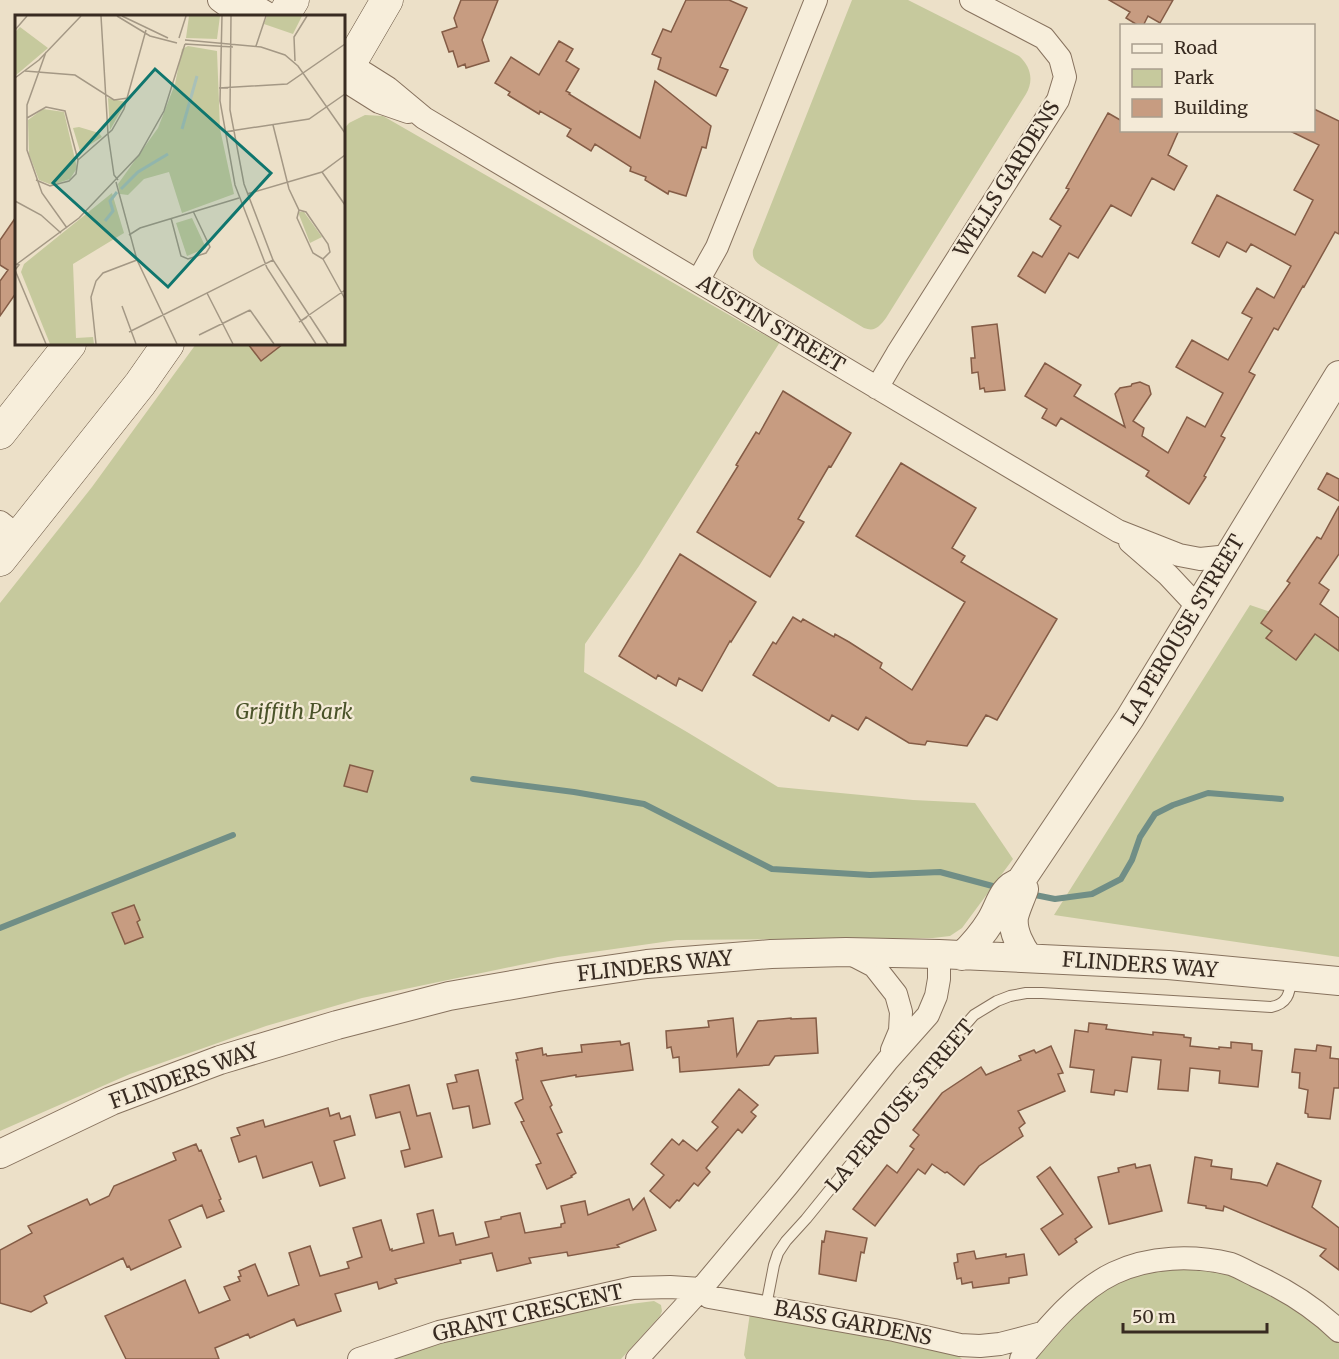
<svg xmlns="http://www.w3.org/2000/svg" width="1339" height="1359" font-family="Merriweather,serif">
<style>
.green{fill:#c6c99d}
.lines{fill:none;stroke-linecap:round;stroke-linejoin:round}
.stream{stroke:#708e86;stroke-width:6}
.building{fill:#c79c81;stroke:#845c46;stroke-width:1.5}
.service-casing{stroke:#87725e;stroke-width:12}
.minor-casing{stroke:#87725e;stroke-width:24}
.tertiary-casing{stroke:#87725e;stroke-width:30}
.secondary-casing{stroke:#685441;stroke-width:33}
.service{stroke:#f7eedb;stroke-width:10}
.minor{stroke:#f7eedb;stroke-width:22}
.tertiary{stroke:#f7eedb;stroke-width:28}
.secondary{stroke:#f7eedb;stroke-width:32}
.labels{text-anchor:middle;stroke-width:4.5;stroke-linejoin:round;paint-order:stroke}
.street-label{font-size:21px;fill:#382b21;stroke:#f4ead7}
.park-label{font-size:21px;font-style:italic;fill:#4a5329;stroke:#f4ead7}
.inset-river{fill:none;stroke:#a9c0b8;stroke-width:3}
.inset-road{fill:none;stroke:#a49885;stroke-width:1.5}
.view{fill:#0f766e;fill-opacity:0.15;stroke:#0f766e;stroke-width:3}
.inset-edge{fill:none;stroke:#382b21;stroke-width:3}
</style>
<rect width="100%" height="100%" fill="#ece0c8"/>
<path class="green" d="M 852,0 L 908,0 L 1019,56 C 1031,67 1034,80 1026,94 L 886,318 C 879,327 875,332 864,328 L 761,266 C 755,261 752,258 753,250 Z
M 365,115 L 383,116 L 757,331 L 780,342 L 639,566 L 585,644 L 584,672 L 687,732 L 778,787 L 913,800 L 975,803 L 1013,859 L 962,928 L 950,936 L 933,938 L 677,940 L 558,957 L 362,998 L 266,1026 L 130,1074 L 0,1131 L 0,603 L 92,487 L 196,344 L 344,344 L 344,129 L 349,123 Z
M 1250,605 L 1339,635 L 1339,957 L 1054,915 Z
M 1211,1267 L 1267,1290 L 1328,1332 L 1339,1342 L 1339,1359 L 1036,1359 L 1088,1301 L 1136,1272 Z
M 654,1301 L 661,1305 L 662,1311 L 660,1316 L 621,1359 L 382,1359 L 419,1347 L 591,1309 Z
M 750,1313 L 953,1351 L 962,1359 L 746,1359 L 744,1355 Z"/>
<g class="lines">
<path class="stream" d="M 473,779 L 574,792 L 644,804 L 772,869 L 870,875 L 940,872 L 1000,888
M 1030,894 L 1055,899 L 1092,894 L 1121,879 L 1132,860 L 1140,837 L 1155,814 L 1173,805 L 1208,793 L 1281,799
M 0,928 L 233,835"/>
</g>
<path class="building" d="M 461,0 L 498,0 L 482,40 L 489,61 L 466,68 L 465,64 L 458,67 L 453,51 L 449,52 L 442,32 L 457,27 L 454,18 Z
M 686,0 L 729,0 L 747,8 L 720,67 L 728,70 L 716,96 L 658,69 L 661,58 L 652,54 L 663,29 L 671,32 Z
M 1109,0 L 1173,0 L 1160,23 L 1148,16 L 1143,26 L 1139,26 L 1126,18 L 1130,12 Z
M 559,41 L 573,49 L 566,61 L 579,69 L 566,91 L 570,93 L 569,94 L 640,138 L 655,81 L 711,126 L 706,148 L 702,147 L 686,196 L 669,191 L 668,194 L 645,180 L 646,177 L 630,171 L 631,167 L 595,144 L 591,151 L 567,136 L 571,129 L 540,111 L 539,114 L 508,95 L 510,92 L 495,83 L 511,57 L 539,75 Z
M 1314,109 L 1339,121 L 1339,234 L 1335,232 L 1304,287 L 1303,286 L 1278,330 L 1274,328 L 1249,372 L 1255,375 L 1221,436 L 1225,438 L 1204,476 L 1206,477 L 1189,504 L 1146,476 L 1149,471 L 1061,418 L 1056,426 L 1042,418 L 1047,409 L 1025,396 L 1045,363 L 1081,385 L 1074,396 L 1125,427 L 1115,394 L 1120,388 L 1131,386 L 1132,384 L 1140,382 L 1149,386 L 1151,394 L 1133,421 L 1144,428 L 1142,436 L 1168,453 L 1187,417 L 1205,427 L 1223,393 L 1176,367 L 1192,340 L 1228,360 L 1252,318 L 1242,313 L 1257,288 L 1274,298 L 1291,266 L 1251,244 L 1246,252 L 1227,242 L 1219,257 L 1192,243 L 1217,195 L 1295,235 L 1313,200 L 1294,190 L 1319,145 L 1288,130 L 1314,130 Z
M 1108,113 L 1122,121 L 1122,130 L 1179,130 L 1168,155 L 1187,166 L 1174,190 L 1152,178 L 1131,216 L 1111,205 L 1078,258 L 1069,253 L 1045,293 L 1018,276 L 1033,252 L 1042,257 L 1061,226 L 1050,219 L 1069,189 L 1066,188 Z
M 16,217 L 16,293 L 0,316 L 0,281 L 8,270 L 0,265 L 0,240 Z
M 997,324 L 1005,390 L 985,392 L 984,388 L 980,389 L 978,372 L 972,373 L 971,358 L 975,358 L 972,327 Z
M 248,344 L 283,344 L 261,361 Z
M 783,391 L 851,433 L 831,467 L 829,466 L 798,519 L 804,522 L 770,577 L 697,532 L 738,466 L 736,465 L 756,432 L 759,434 Z
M 901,463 L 976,508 L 952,548 L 965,556 L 961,562 L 1057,619 L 997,720 L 986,715 L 967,746 L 927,741 L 925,745 L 909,743 L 866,717 L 858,730 L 832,715 L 829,721 L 753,675 L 773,642 L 776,644 L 793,617 L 801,622 L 803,619 L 834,637 L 835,634 L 849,642 L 882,663 L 880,668 L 912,690 L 965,602 L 856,536 Z
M 1327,473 L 1339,479 L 1339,501 L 1318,489 Z
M 1339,506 L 1339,554 L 1319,583 L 1329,590 L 1320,604 L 1339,618 L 1339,651 L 1315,634 L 1296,660 L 1266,638 L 1272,631 L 1261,623 L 1290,583 L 1287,581 L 1317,537 L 1321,539 Z
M 680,554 L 756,602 L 731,642 L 730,641 L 702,691 L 679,678 L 676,686 L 658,675 L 656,679 L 619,656 Z
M 350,765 L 373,771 L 367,792 L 344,786 Z
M 134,905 L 140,920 L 137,922 L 143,937 L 125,944 L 112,913 Z
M 733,1018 L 737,1056 L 758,1021 L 791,1018 L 791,1019 L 816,1018 L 818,1053 L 775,1056 L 769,1065 L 680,1072 L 679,1057 L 673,1058 L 671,1047 L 667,1048 L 666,1031 L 709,1027 L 708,1021 Z
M 1089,1023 L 1107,1025 L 1106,1029 L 1153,1035 L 1153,1032 L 1184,1035 L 1184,1037 L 1191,1038 L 1190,1046 L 1219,1049 L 1219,1047 L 1231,1048 L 1231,1042 L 1252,1044 L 1252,1050 L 1262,1051 L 1258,1087 L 1219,1083 L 1220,1071 L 1190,1068 L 1188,1091 L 1158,1089 L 1161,1060 L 1132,1057 L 1127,1092 L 1115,1090 L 1114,1095 L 1091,1092 L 1094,1070 L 1070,1067 L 1075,1030 L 1088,1032 Z
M 620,1041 L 621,1045 L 629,1043 L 633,1070 L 576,1077 L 576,1075 L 541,1081 L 552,1105 L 550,1107 L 562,1132 L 557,1134 L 576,1173 L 571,1176 L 572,1177 L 547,1189 L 536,1165 L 541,1163 L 521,1122 L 524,1121 L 515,1103 L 523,1099 L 516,1060 L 518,1060 L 516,1053 L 542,1048 L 543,1055 L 546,1054 L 547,1056 L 582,1052 L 581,1045 Z
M 1317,1045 L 1331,1047 L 1330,1058 L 1339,1059 L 1339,1088 L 1334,1088 L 1330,1119 L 1308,1117 L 1308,1114 L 1305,1113 L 1308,1090 L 1299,1088 L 1300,1073 L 1292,1072 L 1295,1049 L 1316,1051 Z
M 1051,1046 L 1063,1073 L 1058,1074 L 1065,1091 L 1018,1111 L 1025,1123 L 1019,1128 L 1023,1136 L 979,1166 L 964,1185 L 947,1172 L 945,1173 L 932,1164 L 925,1174 L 918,1169 L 875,1226 L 853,1209 L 887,1165 L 897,1173 L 914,1149 L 910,1146 L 919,1135 L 913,1130 L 942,1093 L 981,1067 L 986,1075 L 1021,1060 L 1019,1056 L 1034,1050 L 1036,1053 Z
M 478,1070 L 490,1124 L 473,1128 L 469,1106 L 453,1109 L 447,1084 L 457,1082 L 455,1075 Z
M 409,1085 L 417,1116 L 430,1113 L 442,1157 L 405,1167 L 401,1151 L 410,1149 L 400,1112 L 376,1118 L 370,1095 Z
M 739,1089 L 758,1105 L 751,1112 L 756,1116 L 742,1133 L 738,1129 L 706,1168 L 710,1172 L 698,1186 L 694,1183 L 679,1201 L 677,1200 L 670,1208 L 650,1191 L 664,1175 L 651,1164 L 672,1139 L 679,1145 L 683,1140 L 697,1151 L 718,1127 L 712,1122 Z
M 328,1108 L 330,1116 L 339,1113 L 341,1119 L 350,1116 L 355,1135 L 334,1141 L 345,1178 L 320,1186 L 312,1162 L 263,1178 L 256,1156 L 239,1162 L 231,1138 L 240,1135 L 237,1128 L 263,1120 L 265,1127 Z
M 196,1144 L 199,1151 L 201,1150 L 221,1199 L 219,1200 L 224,1211 L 207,1218 L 202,1205 L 169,1220 L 181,1247 L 131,1270 L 129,1266 L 127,1267 L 123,1258 L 44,1296 L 47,1303 L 31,1312 L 0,1303 L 0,1250 L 32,1233 L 28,1226 L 87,1199 L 90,1205 L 109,1196 L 114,1186 L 176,1160 L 173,1153 Z
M 1195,1157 L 1212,1160 L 1211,1166 L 1232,1169 L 1231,1179 L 1260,1183 L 1267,1186 L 1277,1163 L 1321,1181 L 1312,1207 L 1339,1228 L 1339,1270 L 1320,1256 L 1326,1249 L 1224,1206 L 1223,1211 L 1206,1208 L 1206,1206 L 1188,1203 Z
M 1135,1164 L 1136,1168 L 1150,1165 L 1162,1211 L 1109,1224 L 1098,1177 L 1119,1172 L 1118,1168 Z
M 1050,1167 L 1092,1227 L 1075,1239 L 1077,1242 L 1059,1255 L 1041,1229 L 1063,1214 L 1037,1177 Z
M 644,1198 L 656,1230 L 617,1245 L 619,1247 L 568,1256 L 567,1252 L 529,1258 L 531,1263 L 497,1271 L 492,1253 L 460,1260 L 461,1263 L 395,1279 L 397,1283 L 379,1289 L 377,1282 L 335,1294 L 341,1311 L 297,1326 L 294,1319 L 250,1338 L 248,1334 L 215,1348 L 219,1359 L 126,1359 L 105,1316 L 185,1280 L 199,1313 L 230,1300 L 224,1287 L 240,1281 L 238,1277 L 241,1276 L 239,1271 L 255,1264 L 268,1296 L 299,1285 L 289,1253 L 310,1246 L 320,1276 L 349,1268 L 347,1262 L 362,1257 L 353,1228 L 381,1220 L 390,1250 L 392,1249 L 392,1251 L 424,1243 L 417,1214 L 433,1210 L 439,1236 L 453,1233 L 456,1245 L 489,1237 L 485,1222 L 501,1219 L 501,1217 L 520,1213 L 525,1233 L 561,1227 L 561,1224 L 565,1223 L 561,1206 L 585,1201 L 588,1215 L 629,1199 L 633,1210 Z
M 826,1231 L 867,1238 L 864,1253 L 861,1252 L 856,1281 L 819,1274 L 822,1241 L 824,1242 Z
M 974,1251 L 976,1259 L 1006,1254 L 1006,1257 L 1024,1254 L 1027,1275 L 1009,1278 L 1009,1283 L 973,1288 L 972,1282 L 962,1284 L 961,1278 L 957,1279 L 954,1263 L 958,1262 L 957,1254 Z"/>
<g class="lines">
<g class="service-casing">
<path id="service" d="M 766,1306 L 774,1265 L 778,1253 L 786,1241 L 806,1219 L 909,1092 L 960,1031 L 974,1015 L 997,1001 L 1010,996 L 1026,993 L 1042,993 L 1271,1007 C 1287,1004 1290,994 1291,979"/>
</g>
<g class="minor-casing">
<path id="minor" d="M 219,0 L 241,16
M 245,0 L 272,16
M 350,64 L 388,88 L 424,118 L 1118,531 L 1179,555 L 1200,559 L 1229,556
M 344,80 L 379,102 L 408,112
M 698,281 L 717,247 L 816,0
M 877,388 L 897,354 L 1058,100 L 1065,77 L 1060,58 L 1044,38 L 971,0
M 0,522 L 9,529 L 10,547 L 3,547
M 1130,542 L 1168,575 L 1198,607
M 849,953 L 874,966 L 896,994 L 901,1012 L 900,1031 L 892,1050
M 359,1359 L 439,1332 L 633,1288 L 670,1287 L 701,1289 L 709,1297 L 894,1330 L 960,1345 L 980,1346 L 1000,1344 L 1042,1333
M 637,1359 L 701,1289 L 788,1185 L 888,1060 L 928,1015 L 936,996 L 939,979 L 939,954
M 1021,1359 C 1047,1328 1078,1290 1114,1273 C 1150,1256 1193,1255 1231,1264 C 1239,1267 1248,1272 1256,1276 C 1287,1290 1314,1307 1339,1331"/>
</g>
<g class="tertiary-casing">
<path id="tertiary" d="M 1021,884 L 1024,889 C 1021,898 1016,908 1014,917 C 1012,931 1021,948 1029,958
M 962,956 C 973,945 982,935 990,922 C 1000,907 1001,888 1020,882 L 1130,718 L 1339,375
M 0,1154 L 111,1101 L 220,1060 L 337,1025 L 449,996 L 558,977 L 647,964 L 771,954 L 846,952 L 939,954 L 1168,965 L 1339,981"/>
</g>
<g class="secondary-casing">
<path id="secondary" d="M 283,16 L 293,0
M 344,74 L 387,0
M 0,433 L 70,344
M 0,560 L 140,384 L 168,344"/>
</g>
<use href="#service" class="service"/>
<use href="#minor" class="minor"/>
<use href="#tertiary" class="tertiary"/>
<use href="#secondary" class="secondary"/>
</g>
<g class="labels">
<g class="street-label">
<text transform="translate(1007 179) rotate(-58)" y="7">WELLS GARDENS</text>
<text transform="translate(771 324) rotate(31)" y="7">AUSTIN STREET</text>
<text transform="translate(1183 630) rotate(-59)" y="7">LA PEROUSE STREET</text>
<text transform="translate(1140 965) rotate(4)" y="7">FLINDERS WAY</text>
<text transform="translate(655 966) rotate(-6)" y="7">FLINDERS WAY</text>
<text transform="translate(184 1076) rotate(-20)" y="7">FLINDERS WAY</text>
<text transform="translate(900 1106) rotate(-50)" y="7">LA PEROUSE STREET</text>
<text transform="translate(528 1313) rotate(-13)" y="7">GRANT CRESCENT</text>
<text transform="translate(853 1323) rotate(11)" y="7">BASS GARDENS</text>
</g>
<g class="park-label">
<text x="294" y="719">Griffith Park</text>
</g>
</g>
<g transform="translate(15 15)">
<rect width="330" height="330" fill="#ece0c8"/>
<path d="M 174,1 L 205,1 L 202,24 L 171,23 ZM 252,1 L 287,1 L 278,19 L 249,9 ZM 5,12 L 33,33 L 0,61 L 0,17 ZM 173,31 L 202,36 L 205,114 L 219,179 L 167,198 L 154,157 L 129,164 L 113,180 L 105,179 L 103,169 L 143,113 L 160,69 L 167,34 ZM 93,83 L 111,87 L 95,115 ZM 28,94 L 49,97 L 62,153 L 55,164 L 37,170 L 24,165 L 14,139 L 13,105 ZM 64,112 L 84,118 L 87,122 L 65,136 L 58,113 ZM 97,178 L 109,218 L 58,249 L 61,323 L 78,322 L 79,329 L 35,329 L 6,257 L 9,249 ZM 283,197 L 289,197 L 307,222 L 295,228 ZM 177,203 L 191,233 L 172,241 L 161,208 Z" fill="#c6c99d"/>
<path class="inset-river" d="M 167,114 L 182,61M 106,174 L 123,157 L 153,139M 90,206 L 98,196 L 95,186 L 102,177"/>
<path class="inset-road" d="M 86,1 L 93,119 L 99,160 L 103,165M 102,1 L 135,21 L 162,28M 107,1 L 153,23M 207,1 L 205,86 L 220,170 L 252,253 L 301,329M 216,1 L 215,95 L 229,169 L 258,245 L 313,329M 0,15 L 12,1M 164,23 L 171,1M 170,25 L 246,32 L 270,40 L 283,51 L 330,118M 170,29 L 218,32M 241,31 L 251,1M 31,37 L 12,90 L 12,135 L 27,178 L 52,213M 280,46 L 279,22 L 292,1M 10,56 L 60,60 L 99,85 L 113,83M 0,63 L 24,45 L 66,1M 213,73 L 204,73 L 272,69 L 330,29M 12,103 L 31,92 L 50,96 L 63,145 L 61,159 L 54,166 L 35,171 L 21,165M 258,110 L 274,174 L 284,195 L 291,197 L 313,229 L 315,237 L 308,244 L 330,284M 218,116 L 209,117 L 294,104 L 330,79M 63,145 L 97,115 L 109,94 L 131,15M 307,157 L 330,190M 101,167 L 122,245 L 162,329M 232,179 L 307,157 L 330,140M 0,186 L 26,200 L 46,218M 284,195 L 282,203 L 298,238 L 308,244M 156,203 L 166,241 L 173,244 L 191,238 L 195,232 L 178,196M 114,220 L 125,213 L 224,183M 0,249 L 4,250 L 0,255 L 31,329M 2,249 L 64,203 L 124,140 L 149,96 L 170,29M 192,278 L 218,329M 107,291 L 121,329M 235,295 L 259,329M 292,302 L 284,307 L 330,275M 114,317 L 258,245M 184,320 L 235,295M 81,329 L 76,282 L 81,266 L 88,258 L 122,245"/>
<path class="view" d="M 140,54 L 256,158 L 153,272 L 38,168 Z"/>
<rect width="330" height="330" class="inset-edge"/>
</g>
<rect x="1120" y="24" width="195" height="108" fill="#f4ead7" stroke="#a99e8e" stroke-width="1.5"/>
<rect x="1132" y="44" width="30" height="9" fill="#f7eedb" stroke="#a99e8e" stroke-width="1.5"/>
<text x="1174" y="54" font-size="18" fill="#382b21">Road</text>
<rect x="1132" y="69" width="30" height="18" fill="#c6c99d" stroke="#a99e8e" stroke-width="1.5"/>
<text x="1174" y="84" font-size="18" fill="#382b21">Park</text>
<rect x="1132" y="99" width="30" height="18" fill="#c79c81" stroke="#a99e8e" stroke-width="1.5"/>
<text x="1174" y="114" font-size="18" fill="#382b21">Building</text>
<path d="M1123 1323v9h144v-9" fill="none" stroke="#382b21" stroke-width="3"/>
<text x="1132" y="1323" font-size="18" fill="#382b21" stroke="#f4ead7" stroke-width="4.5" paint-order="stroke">50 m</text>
</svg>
